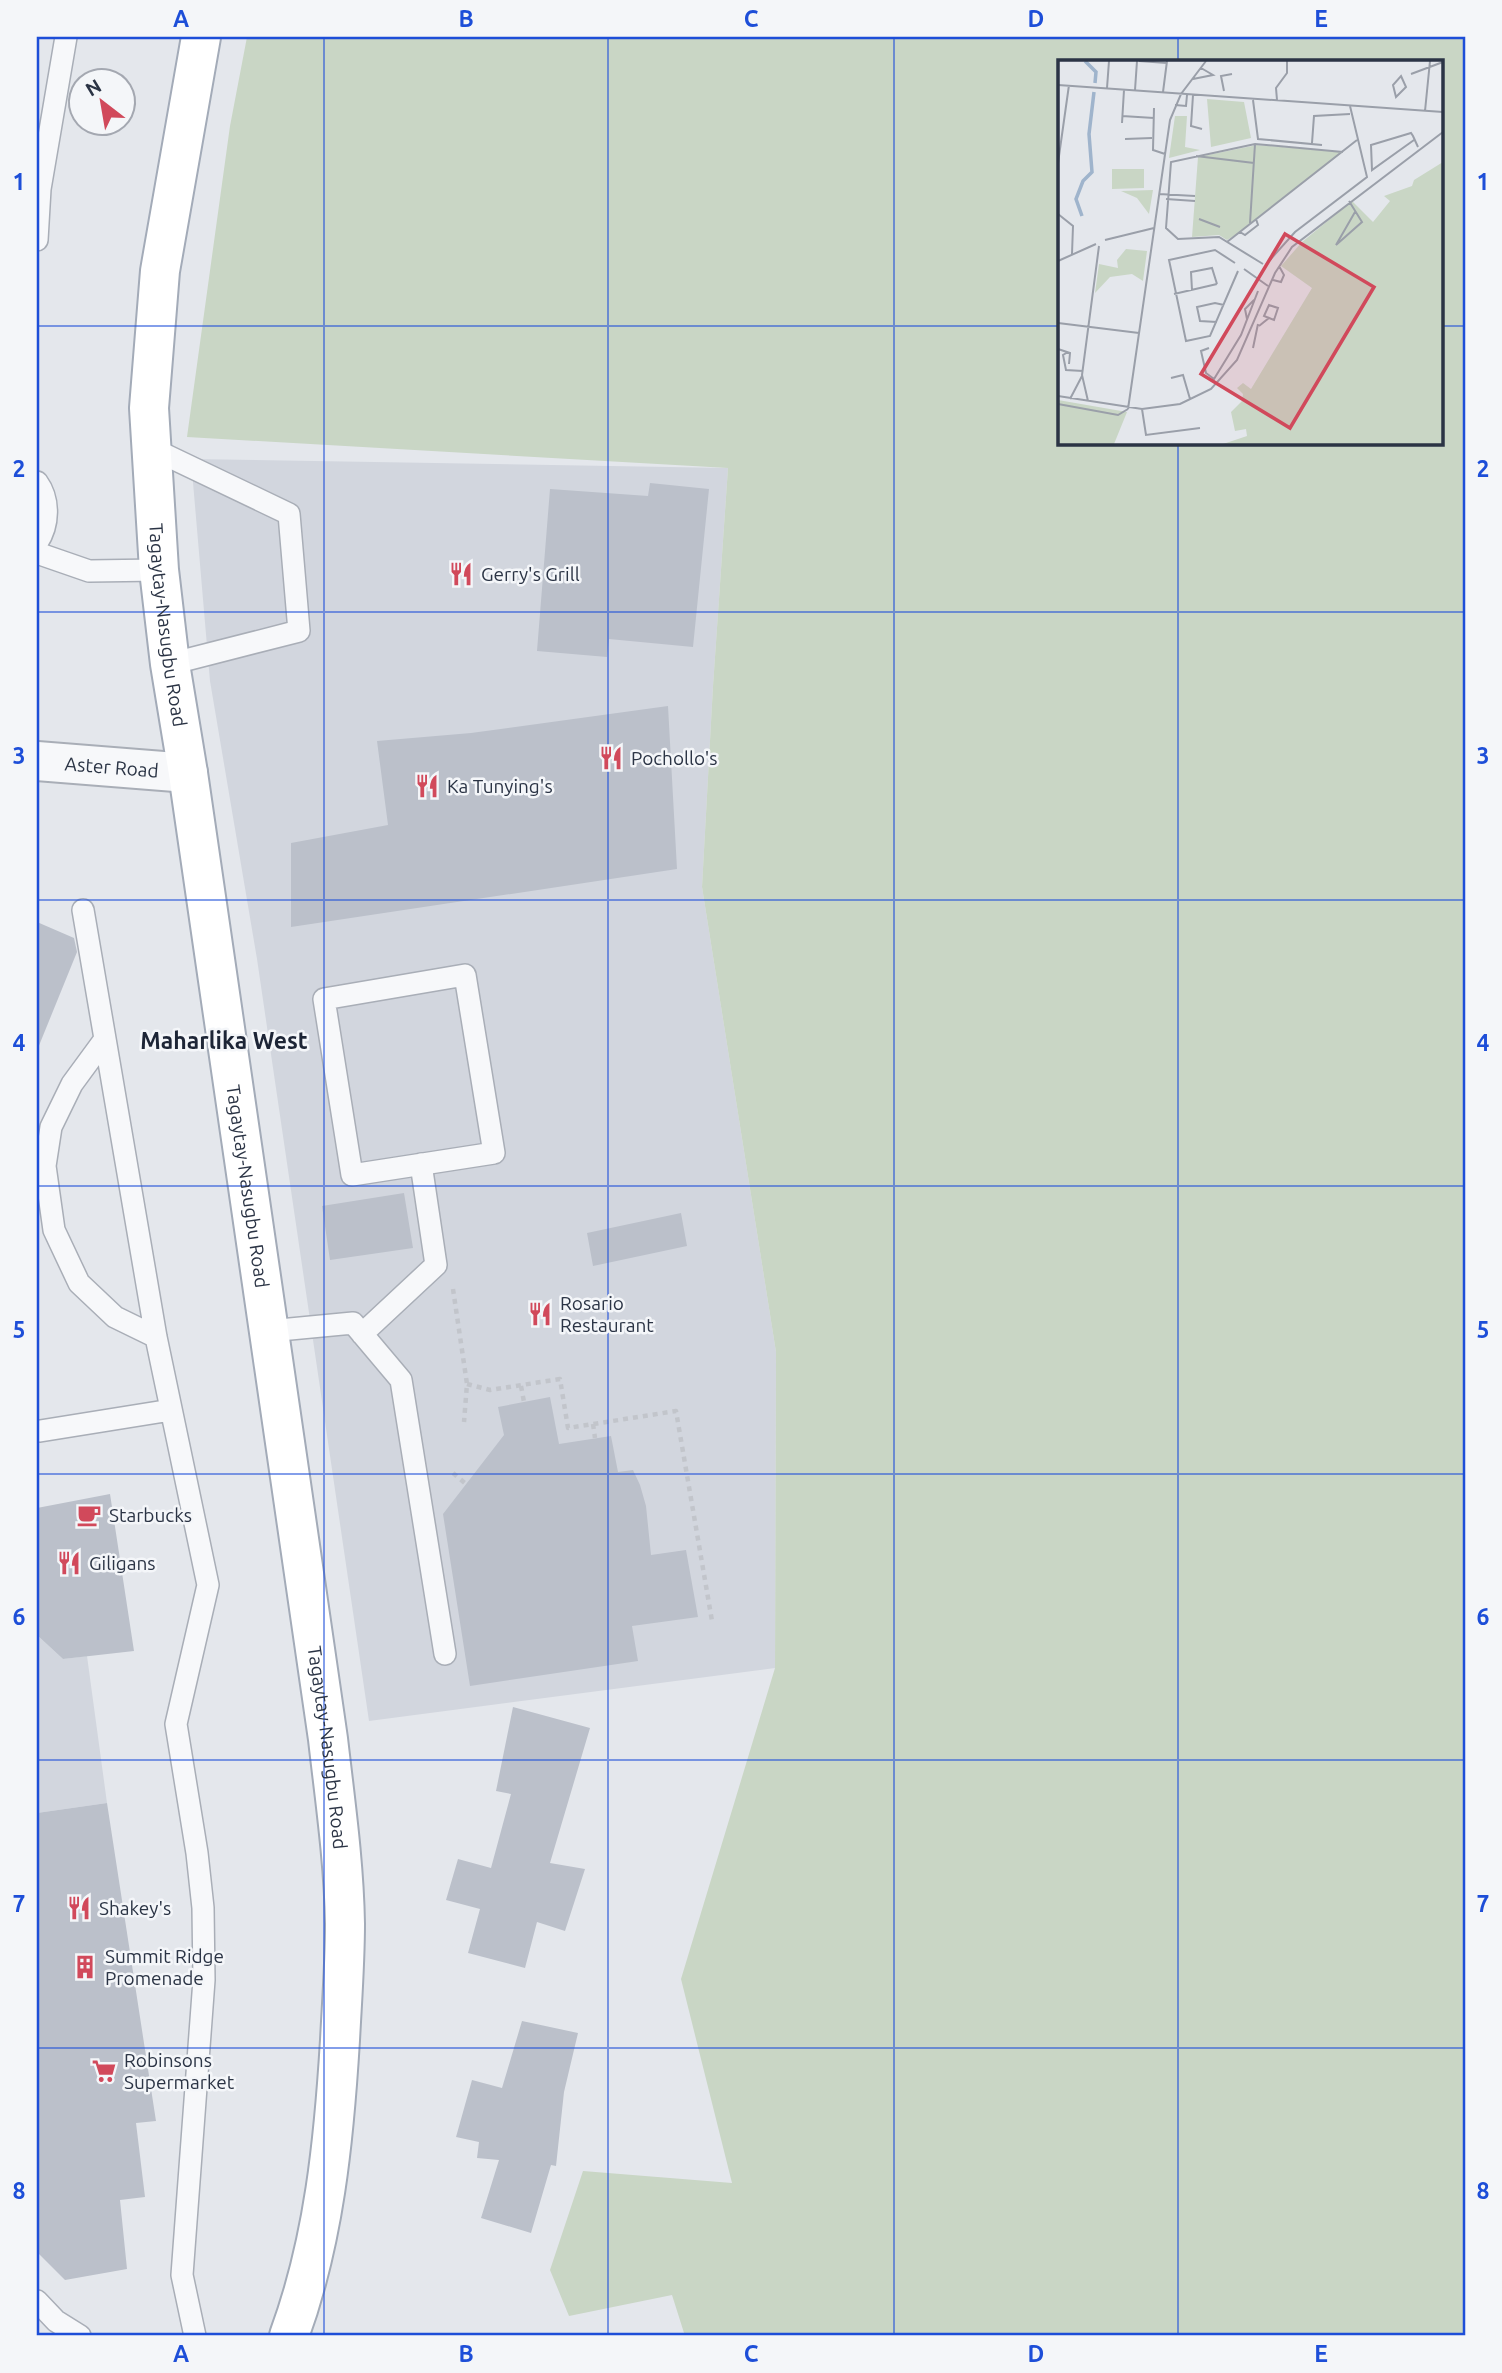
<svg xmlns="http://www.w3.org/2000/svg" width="1502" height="2373" font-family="Ubuntu,sans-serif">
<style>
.built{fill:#d2d6de}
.green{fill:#c9d6c5;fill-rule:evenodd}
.building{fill:#bbc0ca}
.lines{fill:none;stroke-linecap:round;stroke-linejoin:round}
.service-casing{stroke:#a9aeb7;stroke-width:24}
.minor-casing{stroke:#a9aeb7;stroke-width:42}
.primary-casing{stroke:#a3abb8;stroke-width:42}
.path{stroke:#c2c5cb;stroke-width:4.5;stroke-dasharray:5 5;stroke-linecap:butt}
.service{stroke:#f7f8fa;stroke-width:21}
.minor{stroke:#f7f8fa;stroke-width:38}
.primary{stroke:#fff;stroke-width:38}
.grid{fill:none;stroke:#1d4ed8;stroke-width:2;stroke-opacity:0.55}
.labels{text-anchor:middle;stroke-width:5;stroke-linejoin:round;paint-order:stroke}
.poi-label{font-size:19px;fill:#2b3445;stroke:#f4f6f9;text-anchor:start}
.street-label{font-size:19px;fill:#2b3445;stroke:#f4f6f9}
.quarter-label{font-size:23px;font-weight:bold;fill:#1d2536;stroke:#f4f6f9}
.inset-river{fill:none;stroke:#9fb4cc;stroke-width:3.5}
.inset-road{fill:none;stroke:#9a9fa9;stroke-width:2}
.view{fill:#d1495b;fill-opacity:0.15;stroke:#d1495b;stroke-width:3.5}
.inset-edge{fill:none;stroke:#2b3445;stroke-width:3.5}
.neatline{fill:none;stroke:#1d4ed8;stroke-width:2.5}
.grid-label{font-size:23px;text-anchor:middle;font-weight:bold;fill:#1d4ed8}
</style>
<rect width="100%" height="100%" fill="#e4e7ec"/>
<path class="built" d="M 191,459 L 728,468 L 713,686 L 702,887 L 776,1352 L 775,1668 L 369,1721 L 257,959 L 210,681 Z
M 37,1635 L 63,1659 L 87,1656 L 107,1803 L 37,1813 Z"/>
<path class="green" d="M 247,37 L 1465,37 L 1465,2336 L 685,2336 L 672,2295 L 569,2316 L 550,2270 L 583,2171 L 732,2183 L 681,1979 L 775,1668 L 776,1352 L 702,887 L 713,686 L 728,468 L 187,437 L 230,126 ZM 1059,61 L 1441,61 L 1441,443 L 1059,443 Z"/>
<path class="building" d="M 650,483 L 709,489 L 693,647 L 609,639 L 607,657 L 537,651 L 550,489 L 648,496 Z
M 668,706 L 677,869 L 291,927 L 291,843 L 388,825 L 377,741 L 471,733 Z
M 37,922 L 74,938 L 77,952 L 38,1048 Z
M 404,1193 L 413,1248 L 330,1260 L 322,1206 Z
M 681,1213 L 687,1246 L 593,1266 L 587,1233 Z
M 550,1397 L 559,1444 L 611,1436 L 618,1472 L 633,1470 L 640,1485 L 646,1506 L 651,1555 L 686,1550 L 698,1617 L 632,1626 L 638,1661 L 470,1686 L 443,1514 L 504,1435 L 498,1407 Z
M 110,1494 L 134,1651 L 63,1659 L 37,1635 L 37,1508 Z
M 513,1707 L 590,1728 L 550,1863 L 585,1869 L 565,1931 L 537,1922 L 525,1968 L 468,1953 L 480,1909 L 446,1900 L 458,1859 L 491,1868 L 511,1794 L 496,1791 Z
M 107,1803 L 156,2121 L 136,2123 L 145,2197 L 120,2200 L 127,2269 L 65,2280 L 37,2252 L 37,1813 Z
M 522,2021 L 578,2033 L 564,2092 L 556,2166 L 551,2165 L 531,2233 L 481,2218 L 499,2160 L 477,2158 L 479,2142 L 456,2137 L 472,2080 L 502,2088 Z"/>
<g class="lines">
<g class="service-casing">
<path id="service" d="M 37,240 L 40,189 L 66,37
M 151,448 L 289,514 L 299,631 L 170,664
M 37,482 C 50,500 49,525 37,543
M 37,553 L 89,571 L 159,570
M 83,910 L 156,1337 L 208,1585 L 176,1724 L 197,1853 L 203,1908 L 204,1980 L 182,2275 L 195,2336
M 465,975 L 494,1153 L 352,1175 L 324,999 Z
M 105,1039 L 72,1084 L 51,1127 L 45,1166 L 54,1230 L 79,1283 L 115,1317 L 156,1337
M 269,1331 L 353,1323 L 401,1380 L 445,1654
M 362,1334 L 436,1265 L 421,1164
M 40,1431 L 171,1410
M 37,2301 L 56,2321 L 80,2336"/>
</g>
<g class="minor-casing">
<g id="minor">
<path id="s1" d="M 37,761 L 188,773"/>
</g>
</g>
<g class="primary-casing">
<g id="primary">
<path id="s2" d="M 201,37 L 160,271 L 149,408 L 159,570 L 170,664 L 188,773 L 328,1739 C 335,1800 344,1862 345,1924 C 345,1962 342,2001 340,2040 C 334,2140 324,2241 289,2336"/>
</g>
</g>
<path class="path" d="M 453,1289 L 467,1384 L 464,1422
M 467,1384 L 490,1390 L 560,1379 L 568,1428 L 676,1411 L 712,1621
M 521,1386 L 524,1402
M 593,1424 L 595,1438
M 453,1473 L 466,1484"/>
<use href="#service" class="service"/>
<use href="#minor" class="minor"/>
<use href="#primary" class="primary"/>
</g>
<path class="grid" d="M 324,37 L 324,2336M 608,37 L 608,2336M 894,37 L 894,2336M 1178,37 L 1178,61M 37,326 L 1059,326M 1441,326 L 1465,326M 1178,443 L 1178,2336M 37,612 L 1465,612M 37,900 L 1465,900M 37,1186 L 1465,1186M 37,1474 L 1465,1474M 37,1760 L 1465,1760M 37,2048 L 1465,2048"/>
<defs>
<g id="restaurant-bare" transform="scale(1.89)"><path d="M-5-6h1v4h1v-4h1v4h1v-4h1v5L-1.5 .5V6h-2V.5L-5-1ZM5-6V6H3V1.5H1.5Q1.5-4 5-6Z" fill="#d1495b" stroke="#f4f6f9" stroke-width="2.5" paint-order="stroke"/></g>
<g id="cafe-bare" transform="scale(1.89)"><path d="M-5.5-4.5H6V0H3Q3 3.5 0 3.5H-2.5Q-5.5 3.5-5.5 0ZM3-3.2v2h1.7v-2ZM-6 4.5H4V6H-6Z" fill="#d1495b" stroke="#f4f6f9" stroke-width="2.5" paint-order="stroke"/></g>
<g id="building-bare" transform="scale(1.89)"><path d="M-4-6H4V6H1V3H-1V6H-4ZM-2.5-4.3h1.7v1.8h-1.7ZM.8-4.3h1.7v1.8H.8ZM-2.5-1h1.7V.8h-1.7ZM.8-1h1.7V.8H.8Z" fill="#d1495b" stroke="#f4f6f9" stroke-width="2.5" paint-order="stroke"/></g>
<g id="supermarket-bare" transform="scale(1.89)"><path d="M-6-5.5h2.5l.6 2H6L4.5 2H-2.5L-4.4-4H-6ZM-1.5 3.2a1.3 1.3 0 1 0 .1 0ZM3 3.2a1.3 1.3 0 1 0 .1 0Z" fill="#d1495b" stroke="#f4f6f9" stroke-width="2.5" paint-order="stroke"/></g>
</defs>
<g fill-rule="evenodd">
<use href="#restaurant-bare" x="461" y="574"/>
<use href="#restaurant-bare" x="611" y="758"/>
<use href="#restaurant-bare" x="427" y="786"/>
<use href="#restaurant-bare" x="540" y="1314"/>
<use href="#cafe-bare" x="89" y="1515"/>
<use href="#restaurant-bare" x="69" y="1563"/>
<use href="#restaurant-bare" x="79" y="1908"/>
<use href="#building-bare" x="85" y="1967"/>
<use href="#supermarket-bare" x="104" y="2071"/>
</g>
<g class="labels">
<g class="poi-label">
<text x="481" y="581">Gerry's Grill</text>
<text x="631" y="765">Pochollo's</text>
<text x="447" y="793">Ka Tunying's</text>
<text x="560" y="1310">Rosario<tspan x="560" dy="22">Restaurant</tspan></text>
<text x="109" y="1522">Starbucks</text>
<text x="89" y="1570">Giligans</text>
<text x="99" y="1915">Shakey's</text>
<text x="105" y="1963">Summit Ridge<tspan x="105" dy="22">Promenade</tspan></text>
<text x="124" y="2067">Robinsons<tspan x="124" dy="22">Supermarket</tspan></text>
</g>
<g class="street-label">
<text dy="7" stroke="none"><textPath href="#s2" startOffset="593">Tagaytay-Nasugbu Road</textPath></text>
<text dy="7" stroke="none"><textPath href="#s1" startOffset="75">Aster Road</textPath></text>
<text dy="7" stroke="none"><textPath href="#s2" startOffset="1160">Tagaytay-Nasugbu Road</textPath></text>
<text dy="7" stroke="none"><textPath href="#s2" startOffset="1727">Tagaytay-Nasugbu Road</textPath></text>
</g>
<g class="quarter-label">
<text x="224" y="1049">Maharlika West</text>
</g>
</g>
<g transform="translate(1058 60)">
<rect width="385" height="385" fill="#e4e7ec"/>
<path d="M 149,39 L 186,42 L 193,78 L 153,87 ZM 117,56 L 129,56 L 127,87 L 142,90 L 111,98 ZM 199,85 L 285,92 L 179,174 L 169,180 L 161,175 L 134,177 L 140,97 ZM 385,102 L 385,384 L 165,384 L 189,376 L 188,369 L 177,371 L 173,352 L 184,341 L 185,334 L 179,328 L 185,323 L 193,329 L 254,228 L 223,206 L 244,182 L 294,141 L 315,162 L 332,141 L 326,136 L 354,126 L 356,120 ZM 54,109 L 86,109 L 86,128 L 54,129 ZM 95,130 L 91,154 L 79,138 L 63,131 ZM 68,189 L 89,191 L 85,221 L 74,214 L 52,217 L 37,233 L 41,204 L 60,208 L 59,200 ZM 0,340 L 69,352 L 56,384 L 0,384 Z" fill="#c9d6c5"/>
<path class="inset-river" d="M 27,1 L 38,12 L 37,23M 24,156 L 18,139 L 25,121 L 34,112 L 31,74 L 36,32"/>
<path class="inset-road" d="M 81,1 L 109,3M 353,14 L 385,2M 343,16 L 348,27 L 338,37 L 335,25 ZM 135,19 L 155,15 L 143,8M 0,25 L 385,52M 49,28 L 51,1M 77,30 L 79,1M 166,31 L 163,16 L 174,14M 105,32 L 109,1M 135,35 L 133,66 L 144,69M 195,40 L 200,79 L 264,85M 219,40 L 218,28 L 229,13 L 229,1M 117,45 L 128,46 L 129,35M 96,48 L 95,90 L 107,94M 367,51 L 372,1M 64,56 L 96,58M 64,63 L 66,30M 67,79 L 94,78M 356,80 L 314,110 L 313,85 L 353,73 L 355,76 L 360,87M 254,83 L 256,56 L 292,54M 138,96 L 196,103M 0,103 L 11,25M 101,134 L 137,136M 108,139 L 137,141M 291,141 L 304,162 L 278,185 L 297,152M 0,154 L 15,166 L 14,194M 141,159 L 162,167M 192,163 L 197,84M 182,172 L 187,175 L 200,165 L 198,159M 47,180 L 96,168M 169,182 L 299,80M 0,201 L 38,184M 211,201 L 237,172 L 309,117 L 292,46M 177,203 L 157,190 L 111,200 L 128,281 L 152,276 L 180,211M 205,204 L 161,177 L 120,179 L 108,168 L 113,102 L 197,84 L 285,92M 186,209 L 210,226M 215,220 L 223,222 L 226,215 L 221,206M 134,230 L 133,212 L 154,208 L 159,224M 116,234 L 159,224M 189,259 L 187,249 L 196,240M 159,262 L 142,261 L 139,247 L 157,243 L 166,245M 0,263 L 81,273M 201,266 L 211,258 L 216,260 L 220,248 L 211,245 L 206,256 L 211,258M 151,288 L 143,291 L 148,313 L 156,319 L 183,275 L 200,231M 195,288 L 200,264M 0,289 L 12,293 L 11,304M 10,292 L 5,295 L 8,310 L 25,311M 113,318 L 125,315 L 132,339M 0,336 L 84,349 L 122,344 L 153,329 L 179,300 L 217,213 L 234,187 L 385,72M 12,339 L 24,316M 30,341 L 24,315 L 41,186M 0,344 L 60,355 L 70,349M 70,349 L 112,60 L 123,34 L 148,1M 84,349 L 88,375 L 142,368"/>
<path class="view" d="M 227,174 L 316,227 L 232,368 L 143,314 Z"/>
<rect width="385" height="385" class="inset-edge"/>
</g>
<rect width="1502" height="2373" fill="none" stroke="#f4f6f9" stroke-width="77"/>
<g transform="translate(102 102) rotate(329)"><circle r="33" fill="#f4f6f9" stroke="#a4a8b1" stroke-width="2"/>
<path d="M0-5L12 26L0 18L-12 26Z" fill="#d1495b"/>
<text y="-10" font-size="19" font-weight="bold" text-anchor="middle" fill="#2b3445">N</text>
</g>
<rect x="38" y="38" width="1426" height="2296" class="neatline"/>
<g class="grid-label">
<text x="181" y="27">A</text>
<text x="466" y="27">B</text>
<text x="751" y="27">C</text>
<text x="1036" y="27">D</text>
<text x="1321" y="27">E</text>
<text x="19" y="190">1</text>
<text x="1483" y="190">1</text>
<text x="19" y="477">2</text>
<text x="1483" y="477">2</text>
<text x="19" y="764">3</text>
<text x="1483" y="764">3</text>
<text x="19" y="1051">4</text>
<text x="1483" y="1051">4</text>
<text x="19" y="1338">5</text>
<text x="1483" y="1338">5</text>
<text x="19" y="1625">6</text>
<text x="1483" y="1625">6</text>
<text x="19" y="1912">7</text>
<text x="1483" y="1912">7</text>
<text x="19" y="2199">8</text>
<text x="1483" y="2199">8</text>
<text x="181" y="2362">A</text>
<text x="466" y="2362">B</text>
<text x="751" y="2362">C</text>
<text x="1036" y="2362">D</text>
<text x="1321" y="2362">E</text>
</g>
</svg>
